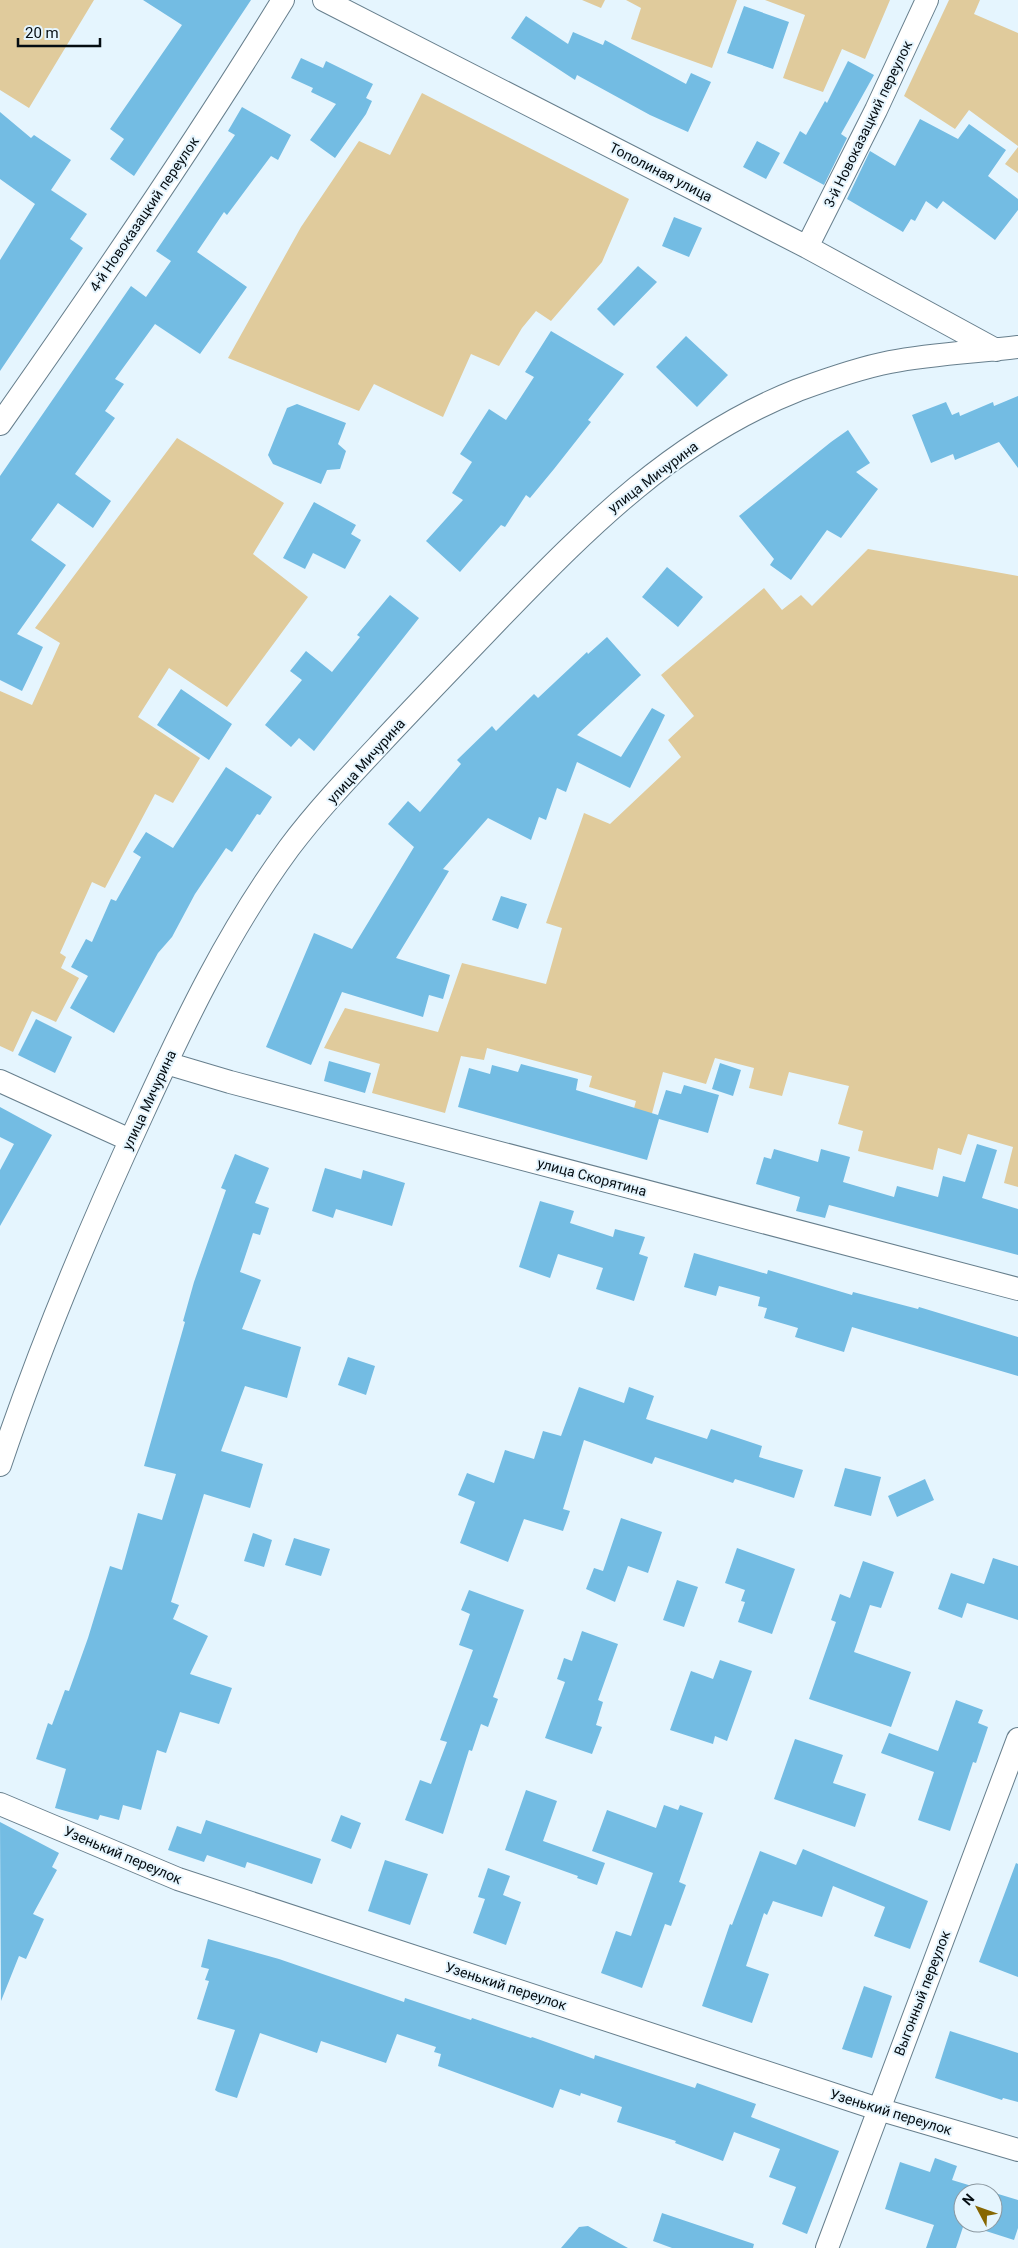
<svg xmlns="http://www.w3.org/2000/svg" width="1018" height="2248" font-family="Roboto,sans-serif">
<style>
.green{fill:#e0cb9c}
.building{fill:#73bce3;fill-rule:evenodd}
.lines{fill:none;stroke-linecap:round;stroke-linejoin:round}
.street-casing{stroke:#677f8d;stroke-width:24}
.street{stroke:#fff;stroke-width:22}
.labels{text-anchor:middle;stroke-width:4;stroke-linejoin:round;paint-order:stroke}
.street-label{font-size:14px;fill:#050d12;stroke:#e5f5fe}
</style>
<rect width="100%" height="100%" fill="#e5f5fe"/>
<path class="green" d="M 0,0 L 94,0 L 29,108 L 0,90 Z
M 582,0 L 605,0 L 601,8 Z
M 626,0 L 737,0 L 712,68 L 631,39 L 641,8 Z
M 765,0 L 890,0 L 865,59 L 842,49 L 823,92 L 783,78 L 805,15 Z
M 949,0 L 980,0 L 974,14 L 1018,33 L 1018,146 L 969,110 L 955,129 L 904,96 Z
M 422,93 L 629,199 L 602,262 L 551,321 L 536,311 L 522,328 L 499,366 L 471,354 L 443,417 L 374,384 L 359,411 L 228,358 L 301,227 L 359,141 L 390,155 Z
M 1018,147 L 1018,173 L 1005,164 Z
M 177,438 L 284,503 L 253,554 L 308,597 L 227,707 L 169,668 L 138,717 L 200,758 L 173,803 L 155,794 L 105,888 L 92,882 L 60,953 L 66,957 L 61,968 L 79,978 L 56,1022 L 32,1011 L 13,1052 L 0,1046 L 0,691 L 32,705 L 60,643 L 35,628 Z
M 868,549 L 1018,576 L 1018,1187 L 1004,1183 L 1013,1147 L 968,1134 L 961,1155 L 938,1148 L 933,1170 L 858,1151 L 863,1131 L 838,1124 L 849,1086 L 789,1072 L 782,1096 L 749,1088 L 754,1068 L 715,1058 L 706,1084 L 663,1072 L 651,1117 L 633,1112 L 636,1101 L 589,1087 L 592,1076 L 487,1048 L 484,1060 L 461,1056 L 445,1113 L 372,1093 L 380,1064 L 324,1048 L 345,1008 L 438,1032 L 462,963 L 546,984 L 562,928 L 546,923 L 584,813 L 610,824 L 681,757 L 668,740 L 694,716 L 661,675 L 764,588 L 782,610 L 801,595 L 812,606 Z"/>
<path class="building" d="M 143,0 L 251,0 L 134,176 L 110,159 L 124,139 L 110,129 L 182,25 Z
M 744,6 L 789,22 L 773,69 L 727,53 Z
M 526,16 L 568,44 L 573,32 L 603,45 L 605,40 L 686,84 L 691,73 L 711,82 L 688,132 L 650,115 L 577,75 L 575,80 L 511,38 Z
M 301,58 L 323,68 L 326,61 L 373,84 L 366,98 L 372,101 L 366,114 L 335,158 L 310,140 L 336,104 L 311,92 L 313,88 L 291,78 Z
M 848,61 L 874,75 L 841,134 L 847,138 L 824,185 L 783,163 L 800,131 L 806,135 L 825,101 L 827,103 Z
M 242,107 L 291,135 L 278,160 L 271,156 L 227,215 L 224,212 L 197,252 L 247,287 L 200,354 L 155,324 L 115,379 L 124,384 L 105,411 L 115,418 L 75,474 L 111,501 L 93,528 L 58,503 L 31,540 L 66,565 L 17,634 L 43,647 L 22,691 L 0,680 L 0,476 L 131,286 L 146,297 L 171,261 L 156,251 L 235,135 L 228,131 Z
M 0,112 L 31,138 L 34,135 L 71,160 L 51,190 L 87,214 L 70,239 L 83,248 L 0,371 L 0,260 L 35,204 L 0,179 Z
M 920,119 L 958,139 L 969,124 L 1006,150 L 988,176 L 1018,199 L 1018,210 L 995,240 L 943,201 L 937,209 L 926,201 L 915,221 L 911,219 L 903,232 L 847,199 L 870,151 L 895,166 Z
M 757,141 L 780,153 L 766,179 L 743,167 Z
M 674,217 L 702,228 L 689,257 L 662,246 Z
M 638,266 L 657,282 L 614,326 L 597,309 Z
M 551,331 L 624,374 L 588,420 L 591,422 L 554,469 L 530,498 L 526,495 L 505,527 L 501,525 L 460,572 L 426,541 L 463,500 L 452,493 L 472,462 L 460,454 L 489,409 L 506,420 L 534,377 L 525,372 Z
M 686,336 L 728,375 L 697,407 L 656,367 Z
M 1018,396 L 1018,468 L 999,442 L 955,460 L 953,454 L 931,463 L 912,415 L 946,402 L 952,415 L 959,412 L 960,416 L 993,402 L 994,406 Z
M 297,404 L 346,423 L 338,444 L 346,451 L 340,469 L 327,470 L 321,484 L 273,464 L 268,455 L 287,408 Z
M 848,430 L 870,463 L 856,472 L 878,489 L 841,538 L 827,530 L 791,580 L 770,565 L 774,559 L 739,516 L 831,442 Z
M 314,502 L 356,525 L 351,534 L 361,540 L 345,569 L 313,553 L 305,569 L 283,558 Z
M 667,567 L 703,597 L 678,627 L 642,597 Z
M 390,595 L 419,618 L 314,751 L 299,738 L 291,747 L 265,725 L 302,680 L 290,671 L 306,651 L 332,672 L 360,637 L 357,635 Z
M 607,637 L 641,675 L 577,735 L 621,757 L 652,708 L 665,715 L 630,788 L 577,762 L 566,792 L 557,788 L 546,820 L 539,817 L 531,840 L 488,818 L 443,869 L 449,871 L 396,958 L 450,975 L 443,999 L 429,995 L 423,1017 L 342,992 L 311,1065 L 266,1047 L 314,933 L 352,949 L 414,847 L 388,824 L 408,801 L 420,812 L 461,764 L 457,760 L 492,726 L 496,731 L 534,694 L 538,698 L 587,652 L 588,654 Z
M 181,689 L 232,724 L 209,760 L 157,725 Z
M 226,767 L 272,797 L 260,815 L 257,814 L 232,852 L 226,848 L 195,894 L 172,937 L 158,953 L 114,1033 L 70,1008 L 88,976 L 71,967 L 86,939 L 92,942 L 111,899 L 116,901 L 141,857 L 133,852 L 146,832 L 173,848 Z
M 501,896 L 527,904 L 518,929 L 492,920 Z
M 36,1019 L 72,1037 L 55,1073 L 18,1055 Z
M 329,1061 L 371,1073 L 365,1093 L 324,1081 Z
M 720,1063 L 741,1070 L 733,1096 L 712,1089 Z
M 521,1064 L 578,1079 L 576,1090 L 658,1115 L 666,1090 L 681,1094 L 684,1085 L 719,1095 L 708,1133 L 659,1119 L 647,1160 L 458,1107 L 469,1068 L 490,1074 L 492,1065 L 518,1072 Z
M 0,1107 L 52,1135 L 0,1226 L 0,1170 L 14,1144 L 0,1137 Z
M 977,1144 L 997,1150 L 982,1198 L 1018,1209 L 1018,1255 L 829,1205 L 825,1218 L 796,1211 L 800,1197 L 756,1184 L 764,1157 L 771,1159 L 774,1149 L 818,1162 L 821,1149 L 850,1157 L 843,1182 L 894,1197 L 897,1186 L 938,1197 L 943,1176 L 965,1182 Z
M 235,1154 L 269,1168 L 255,1203 L 269,1208 L 260,1235 L 253,1233 L 240,1272 L 261,1280 L 242,1329 L 301,1347 L 287,1398 L 245,1386 L 221,1451 L 263,1464 L 250,1508 L 204,1494 L 171,1602 L 179,1605 L 173,1619 L 208,1636 L 190,1674 L 232,1688 L 219,1724 L 180,1712 L 166,1753 L 157,1750 L 141,1810 L 123,1805 L 119,1820 L 100,1815 L 98,1820 L 55,1808 L 66,1769 L 36,1759 L 48,1723 L 52,1725 L 65,1690 L 69,1691 L 88,1638 L 110,1566 L 122,1570 L 138,1513 L 162,1520 L 176,1474 L 144,1466 L 185,1322 L 183,1321 L 194,1282 L 226,1190 L 221,1188 Z
M 325,1168 L 361,1179 L 363,1170 L 405,1183 L 392,1226 L 336,1209 L 333,1218 L 312,1211 Z
M 540,1201 L 574,1211 L 570,1223 L 613,1237 L 615,1229 L 645,1237 L 639,1254 L 648,1257 L 634,1301 L 596,1289 L 603,1268 L 558,1254 L 550,1278 L 519,1267 Z
M 694,1253 L 767,1274 L 768,1270 L 852,1295 L 853,1292 L 918,1309 L 919,1307 L 1018,1337 L 1018,1376 L 852,1327 L 844,1352 L 795,1337 L 798,1328 L 764,1318 L 767,1308 L 758,1306 L 760,1297 L 719,1286 L 716,1296 L 684,1287 Z
M 348,1357 L 375,1366 L 366,1395 L 338,1385 Z
M 579,1387 L 624,1403 L 629,1387 L 654,1396 L 646,1419 L 707,1439 L 711,1429 L 762,1446 L 759,1457 L 803,1470 L 794,1498 L 735,1479 L 733,1483 L 655,1457 L 652,1464 L 584,1440 L 563,1509 L 570,1511 L 563,1531 L 524,1519 L 508,1562 L 460,1543 L 475,1502 L 458,1495 L 467,1473 L 494,1483 L 505,1450 L 534,1459 L 543,1431 L 561,1436 Z
M 845,1468 L 881,1477 L 871,1516 L 834,1506 Z
M 925,1479 L 934,1500 L 897,1517 L 888,1496 Z
M 621,1518 L 662,1532 L 648,1573 L 628,1566 L 615,1602 L 586,1589 L 594,1568 L 603,1571 Z
M 253,1533 L 272,1540 L 264,1567 L 244,1561 Z
M 294,1538 L 330,1549 L 321,1576 L 285,1565 Z
M 737,1548 L 795,1569 L 772,1634 L 738,1622 L 745,1602 L 741,1601 L 745,1590 L 725,1583 Z
M 993,1558 L 1018,1566 L 1018,1620 L 967,1603 L 962,1618 L 938,1609 L 951,1573 L 984,1584 Z
M 863,1561 L 894,1572 L 881,1608 L 870,1605 L 854,1652 L 911,1672 L 891,1727 L 809,1699 L 836,1622 L 831,1620 L 840,1594 L 850,1598 Z
M 677,1580 L 698,1587 L 684,1627 L 663,1620 Z
M 469,1590 L 524,1610 L 493,1697 L 498,1699 L 488,1727 L 481,1724 L 472,1751 L 469,1750 L 443,1834 L 405,1820 L 420,1780 L 431,1784 L 447,1742 L 440,1740 L 473,1650 L 459,1645 L 470,1614 L 461,1610 Z
M 582,1631 L 618,1644 L 598,1700 L 603,1702 L 596,1725 L 602,1727 L 592,1754 L 545,1738 L 565,1682 L 557,1679 L 564,1658 L 572,1661 Z
M 720,1660 L 752,1671 L 727,1741 L 715,1736 L 713,1744 L 670,1730 L 691,1671 L 713,1679 Z
M 956,1700 L 983,1710 L 978,1723 L 988,1727 L 976,1763 L 973,1762 L 950,1831 L 918,1820 L 934,1772 L 881,1753 L 889,1733 L 938,1751 Z
M 795,1739 L 843,1755 L 833,1783 L 866,1794 L 855,1827 L 774,1799 Z
M 526,1790 L 557,1801 L 543,1841 L 605,1863 L 597,1885 L 577,1878 L 578,1876 L 505,1850 Z
M 664,1805 L 678,1810 L 680,1805 L 703,1813 L 679,1882 L 686,1885 L 671,1926 L 665,1924 L 642,1988 L 601,1973 L 616,1931 L 631,1936 L 653,1873 L 592,1851 L 607,1810 L 656,1828 Z
M 341,1815 L 361,1823 L 351,1849 L 331,1841 Z
M 206,1820 L 321,1859 L 312,1884 L 247,1862 L 245,1868 L 207,1855 L 204,1862 L 168,1850 L 177,1826 L 201,1834 Z
M 0,1822 L 59,1853 L 52,1867 L 57,1870 L 33,1914 L 44,1919 L 26,1959 L 19,1956 L 1,2001 Z
M 803,1849 L 928,1901 L 910,1949 L 874,1936 L 885,1907 L 833,1886 L 822,1917 L 773,1901 L 767,1915 L 764,1913 L 746,1966 L 769,1974 L 752,2023 L 702,2006 L 730,1924 L 732,1925 L 760,1851 L 796,1865 Z
M 385,1860 L 428,1874 L 410,1925 L 368,1911 Z
M 1016,1863 L 1018,1864 L 1018,1977 L 979,1962 Z
M 488,1868 L 510,1876 L 503,1895 L 521,1902 L 506,1945 L 473,1933 L 485,1899 L 478,1897 Z
M 208,1939 L 279,1959 L 404,2002 L 405,1998 L 471,2020 L 472,2018 L 531,2038 L 532,2037 L 594,2059 L 595,2055 L 695,2088 L 697,2083 L 756,2104 L 751,2117 L 839,2151 L 807,2234 L 782,2224 L 796,2187 L 769,2177 L 780,2149 L 734,2132 L 723,2161 L 675,2143 L 676,2141 L 617,2122 L 622,2107 L 581,2093 L 580,2096 L 560,2089 L 553,2108 L 438,2066 L 441,2054 L 434,2052 L 436,2047 L 397,2034 L 386,2063 L 321,2041 L 317,2053 L 260,2033 L 237,2098 L 218,2092 L 215,2090 L 235,2030 L 197,2019 L 209,1981 L 205,1980 L 209,1969 L 201,1967 Z
M 864,1986 L 892,1996 L 872,2058 L 842,2049 Z
M 950,2031 L 1018,2053 L 1018,2102 L 1003,2098 L 1002,2100 L 935,2078 Z
M 935,2158 L 957,2166 L 952,2180 L 1018,2200 L 1018,2228 L 1014,2240 L 964,2224 L 956,2248 L 926,2248 L 934,2225 L 885,2209 L 900,2162 L 930,2172 ZM 963,2193 L 993,2193 L 993,2223 L 963,2223 Z
M 662,2213 L 754,2244 L 753,2248 L 672,2248 L 653,2241 Z
M 588,2226 L 628,2248 L 561,2248 L 579,2227 Z"/>
<g class="lines">
<g class="street-casing">
<path id="street" d="M 324,0 L 807,247 L 996,350
M 807,247 L 876,110 L 927,0
M 0,424 C 98,285 194,145 283,0
M 166,1063 L 230,1082 L 1018,1289
M 0,1081 L 130,1140
M 0,1465 C 40,1346 89,1229 142,1115 C 184,1023 228,931 289,848 C 316,812 348,778 379,745 C 419,702 460,660 501,617 C 589,526 676,438 798,390 C 828,379 859,368 890,362 C 932,354 976,352 1018,347
M 0,1804 L 178,1879 L 878,2109 L 1018,2150
M 827,2248 L 1018,1739"/>
</g>
<use href="#street" class="street"/>
</g>
<g class="labels">
<g class="street-label">
<text transform="translate(868 124) rotate(-64)" y="5">3-й Новоказацкий переулок</text>
<text transform="translate(661 172) rotate(27)" y="5">Тополиная улица</text>
<text transform="translate(144 214) rotate(-56)" y="5">4-й Новоказацкий переулок</text>
<text transform="translate(653 477) rotate(-37)" y="5">улица Мичурина</text>
<text transform="translate(366 761) rotate(-48)" y="5">улица Мичурина</text>
<text transform="translate(149 1100) rotate(-65)" y="5">улица Мичурина</text>
<text transform="translate(592 1177) rotate(15)" y="5">улица Скорятина</text>
<text transform="translate(123 1855) rotate(23)" y="5">Узенький переулок</text>
<text transform="translate(506 1986) rotate(18)" y="5">Узенький переулок</text>
<text transform="translate(922 1993) rotate(-69)" y="5">Выгонный переулок</text>
<text transform="translate(891 2112) rotate(17)" y="5">Узенький переулок</text>
</g>
</g>
<g transform="translate(978 2208) rotate(311)"><circle r="24" fill="#e5f5fe" stroke="#8b98a0"/>
<path d="M0-4L9 19L0 12L-9 19Z" fill="#876702"/>
<text y="-8" font-size="14" font-weight="bold" text-anchor="middle" fill="#050d12">N</text>
</g>
<path d="M18 38v8h82v-8" fill="none" stroke="#050d12" stroke-width="2.5"/>
<text x="25" y="38" font-size="15" fill="#050d12" stroke="#e5f5fe" stroke-width="4" paint-order="stroke">20 m</text>
</svg>
